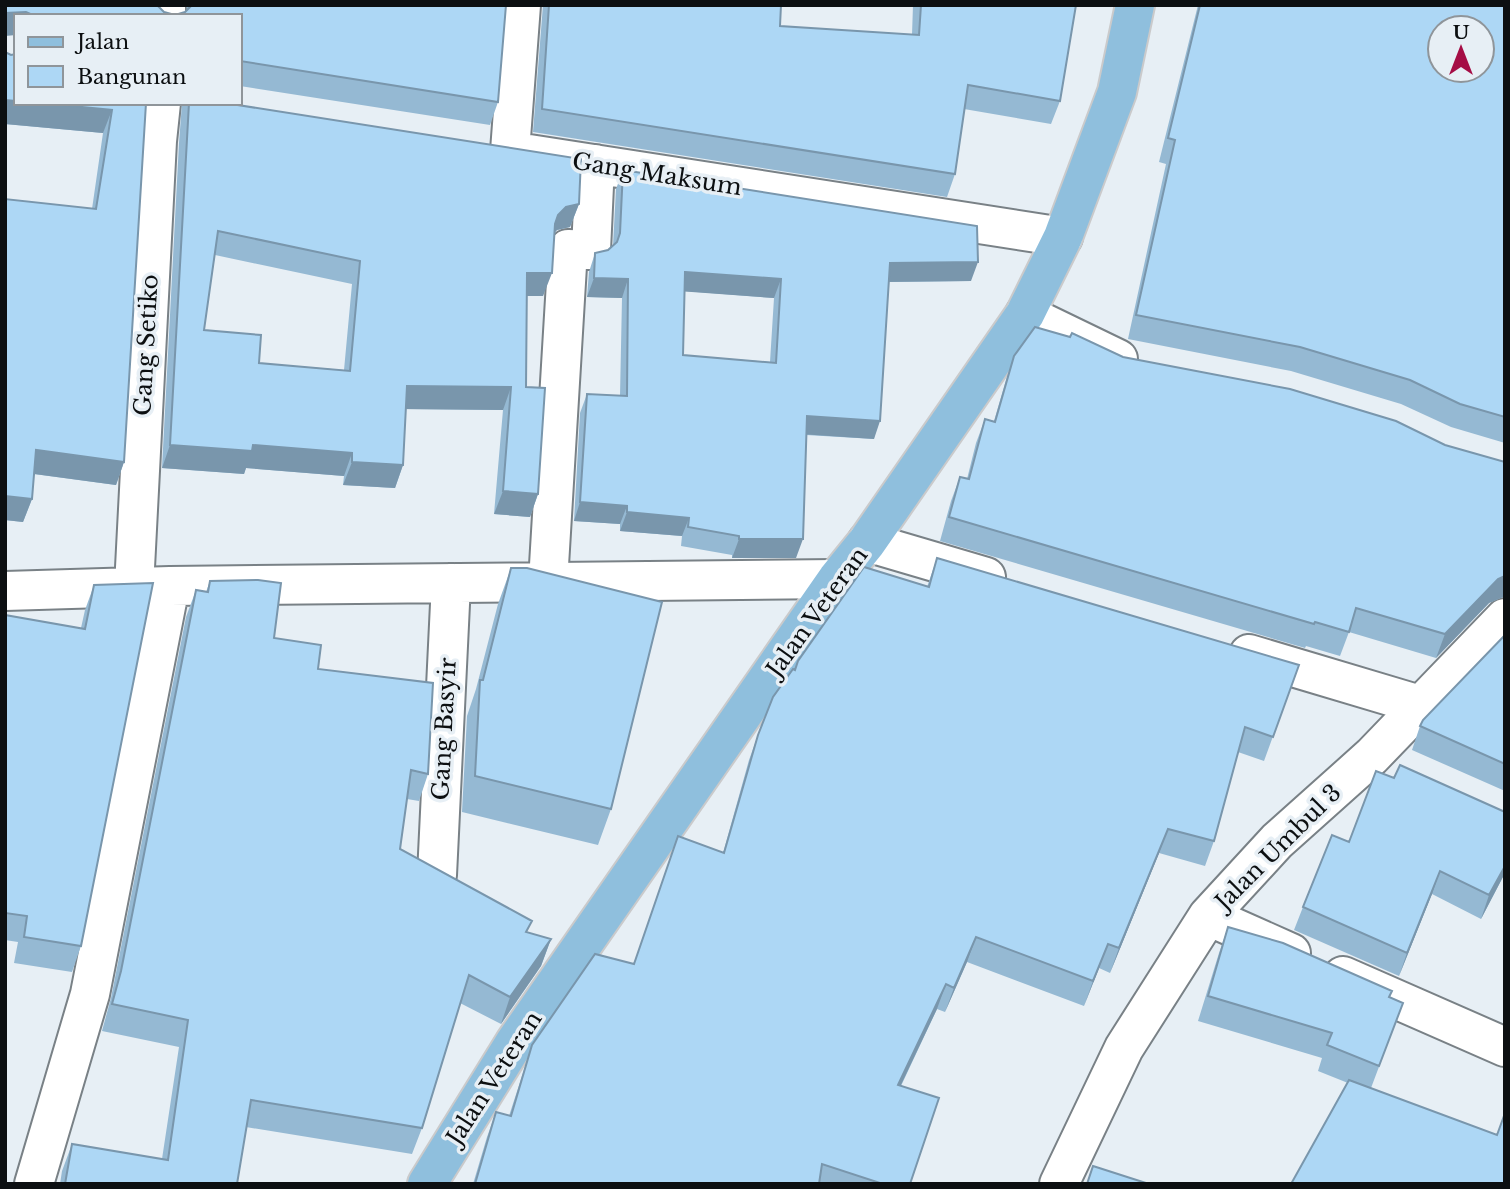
<svg xmlns="http://www.w3.org/2000/svg" width="1510" height="1189" font-family="'Libre Baskerville',serif">
<style>
.lines{fill:none;stroke-linecap:round;stroke-linejoin:round}
.minor-casing{stroke:#798186;stroke-width:42}
.major-casing{stroke:#cacacb;stroke-width:42}
.minor{stroke:#fff;stroke-width:38}
.major{stroke:#8fbfdd;stroke-width:38}
.wall{fill:#95b9d3;fill-rule:evenodd}
.shaded-wall{fill:#7996ac}
.building{fill:#add7f5;stroke:#7996ac;stroke-width:2;fill-rule:evenodd}
.labels{text-anchor:middle;stroke-width:7;stroke-linejoin:round;paint-order:stroke}
.street-label{font-size:23px;fill:#0c0f11;stroke:#e7eff5}
</style>
<rect width="100%" height="100%" fill="#e7eff5"/>
<g class="lines">
<g class="minor-casing">
<path id="minor" d="M 166,16 L 166,5
M 510,151 L 521,5
M 529,154 L 1063,237
M 1025,314 L 1118,359
M 867,542 L 986,577
M 548,582 L 568,249 L 591,250 L 595,164
M 134,587 L 157,141 L 161,103
M 5,591 L 170,586 L 837,579
M 1249,654 L 1420,705
M 437,875 L 451,583
M 1208,916 L 1291,953
M 1343,976 L 1505,1047
M 34,1184 L 90,994 L 170,586
M 1059,1184 L 1124,1048 L 1208,916 L 1277,841 L 1372,756 L 1505,618"/>
</g>
<g class="major-casing">
<path id="major" d="M 427,1184 L 515,1042 L 837,579 L 867,542 L 1025,314 L 1063,237 L 1117,92 L 1135,5"/>
</g>
<use href="#minor" class="minor"/>
<use href="#major" class="major"/>
</g>
<path class="wall" d="M 5,5 L 164,12 L 175,15 L 185,12 L 187,10 L 186,5 L 506,5 L 498,102 L 490,125 L 240,86 L 240,16 L 16,16 Z
M 543,5 L 781,5 L 780,26 L 912,35 L 913,5 L 1076,5 L 1060,101 L 1051,124 L 964,109 L 955,174 L 947,197 L 533,132 Z
M 1198,5 L 1505,5 L 1505,443 L 1451,427 L 1401,404 L 1291,371 L 1128,339 L 1166,164 L 1159,162 Z
M 146,103 L 124,462 L 116,485 L 34,474 L 32,499 L 23,522 L 5,520 L 5,199 L 92,209 L 103,133 L 5,124 Z
M 182,103 L 225,103 L 579,204 L 570,227 L 557,230 L 554,233 L 543,296 L 527,296 L 526,387 L 538,494 L 530,517 L 494,514 L 503,410 L 406,409 L 403,465 L 395,488 L 343,485 L 344,476 L 246,468 L 244,474 L 162,468 L 179,143 ZM 215,255 L 352,284 L 344,370 L 259,363 L 204,330 Z
M 623,170 L 971,281 L 889,282 L 874,439 L 806,435 L 796,558 L 732,558 L 732,555 L 681,546 L 682,536 L 620,531 L 620,524 L 574,521 L 580,413 L 587,394 L 620,396 L 622,298 L 587,297 L 589,272 L 595,253 L 608,250 L 613,246 L 616,189 ZM 684,291 L 774,298 L 770,362 L 683,355 Z
M 1014,356 L 1123,357 L 1505,462 L 1505,593 L 1503,597 L 1489,603 L 1436,658 L 1349,632 L 1340,656 L 1306,646 L 1305,648 L 940,541 L 951,501 L 960,477 L 967,479 L 976,443 L 985,419 L 994,421 L 1006,380 Z
M 937,558 L 1299,665 L 1264,761 L 1238,752 L 1214,841 L 1205,866 L 1159,853 L 1110,973 L 1099,968 L 1084,1006 L 967,962 L 945,1012 L 937,1009 L 901,1086 L 910,1184 L 473,1184 L 487,1137 L 496,1112 L 509,1116 L 532,1045 L 633,964 L 723,853 L 749,760 L 758,735 L 795,670 L 927,587 Z
M 511,568 L 611,809 L 598,845 L 462,812 L 467,716 L 476,689 L 498,604 Z
M 210,581 L 274,638 L 318,669 L 428,774 L 419,801 L 407,799 L 400,849 L 527,933 L 551,939 L 541,966 L 501,1024 L 460,1003 L 422,1128 L 412,1154 L 246,1127 L 237,1184 L 60,1184 L 62,1171 L 72,1144 L 162,1159 L 179,1047 L 102,1031 L 111,998 L 186,617 L 196,590 L 206,592 Z
M 94,585 L 81,946 L 72,972 L 14,963 L 18,942 L 5,940 L 5,615 L 81,628 L 85,610 Z
M 1505,635 L 1505,791 L 1412,750 L 1420,726 Z
M 1394,778 L 1505,812 L 1505,873 L 1481,919 L 1432,894 L 1399,976 L 1294,930 L 1303,907 Z
M 1228,927 L 1403,1003 L 1371,1088 L 1505,1184 L 1348,1083 L 1318,1071 L 1322,1058 L 1198,1021 L 1219,953 Z"/>
<path class="shaded-wall" d="M 26,12 L 25,16 L 16,16 L 16,35 L 5,36 L 5,13 Z
M 5,100 L 16,101 L 16,103 L 41,103 L 112,110 L 103,133 L 5,124 Z
M 579,204 L 570,227 L 557,230 L 549,238 L 558,215 L 566,207 Z
M 978,262 L 971,281 L 883,282 L 890,263 Z
M 685,272 L 781,279 L 774,298 L 678,291 Z
M 527,273 L 552,273 L 543,296 L 519,296 Z
M 594,278 L 628,279 L 622,298 L 587,297 Z
M 407,386 L 511,387 L 503,410 L 398,409 Z
M 807,416 L 880,421 L 874,439 L 800,434 Z
M 170,445 L 253,445 L 352,453 L 344,476 L 246,468 L 244,474 L 162,468 Z
M 36,450 L 124,462 L 116,485 L 27,473 Z
M 352,462 L 403,465 L 395,488 L 343,485 Z
M 503,491 L 538,494 L 530,517 L 494,514 Z
M 5,496 L 32,499 L 23,522 L 5,520 Z
M 580,502 L 627,506 L 620,524 L 574,521 Z
M 627,512 L 689,518 L 682,536 L 620,531 Z
M 739,539 L 803,539 L 796,558 L 732,558 Z
M 1505,576 L 1505,593 L 1503,597 L 1489,603 L 1436,658 L 1445,634 L 1498,579 Z
M 1168,829 L 1159,853 L 1110,973 L 1119,948 Z
M 1505,866 L 1505,873 L 1481,919 L 1489,895 Z
M 1440,871 L 1432,894 L 1399,976 L 1407,953 Z
M 976,937 L 967,962 L 945,1012 L 954,988 Z
M 551,939 L 541,966 L 501,1024 L 510,997 Z
M 1108,944 L 1099,968 L 1084,1006 L 1093,981 Z
M 946,984 L 937,1009 L 889,1110 L 898,1085 Z"/>
<path class="building" d="M 5,5 L 157,5 L 164,12 L 175,15 L 185,12 L 192,5 L 506,5 L 498,102 L 240,61 L 240,16 L 35,16 L 26,12 L 5,13 Z
M 549,5 L 781,5 L 780,26 L 919,35 L 921,5 L 1076,5 L 1060,101 L 968,85 L 955,174 L 542,109 Z
M 1200,5 L 1505,5 L 1505,417 L 1460,404 L 1410,380 L 1300,347 L 1136,315 L 1175,140 L 1168,138 ZM 1440,28 L 1482,28 L 1482,70 L 1440,70 Z
M 5,52 L 11,55 L 16,54 L 16,101 L 5,100 Z
M 41,103 L 146,103 L 124,462 L 36,450 L 32,499 L 5,496 L 5,199 L 96,209 L 112,110 Z
M 189,103 L 225,103 L 581,159 L 579,204 L 566,207 L 558,215 L 555,224 L 552,273 L 527,273 L 526,387 L 545,388 L 538,494 L 503,491 L 511,387 L 407,386 L 403,465 L 352,462 L 352,453 L 253,445 L 252,451 L 170,445 ZM 218,231 L 360,261 L 350,371 L 259,363 L 261,335 L 204,330 Z
M 623,170 L 977,226 L 978,262 L 890,263 L 880,421 L 807,416 L 803,539 L 739,539 L 739,536 L 688,527 L 689,518 L 627,512 L 627,506 L 580,502 L 587,394 L 627,396 L 628,279 L 594,278 L 595,253 L 608,250 L 617,242 L 620,233 ZM 685,272 L 781,279 L 776,363 L 683,355 Z
M 1035,327 L 1070,337 L 1072,333 L 1123,357 L 1290,389 L 1396,421 L 1445,445 L 1505,462 L 1505,576 L 1498,579 L 1445,634 L 1356,608 L 1349,632 L 1315,622 L 1314,624 L 949,517 L 960,477 L 969,479 L 985,419 L 995,422 L 1014,356 Z
M 937,558 L 1299,665 L 1273,737 L 1245,727 L 1214,841 L 1168,829 L 1119,948 L 1108,944 L 1093,981 L 976,937 L 954,988 L 946,984 L 898,1085 L 939,1098 L 910,1184 L 883,1184 L 822,1164 L 819,1184 L 475,1184 L 496,1112 L 511,1116 L 532,1045 L 595,954 L 634,964 L 678,836 L 724,853 L 758,735 L 773,697 L 793,669 L 795,670 L 798,661 L 864,567 L 929,587 Z
M 511,568 L 527,568 L 662,602 L 611,809 L 475,776 L 480,680 L 483,680 Z
M 258,580 L 281,583 L 274,638 L 321,645 L 318,669 L 433,683 L 428,774 L 411,770 L 400,849 L 532,921 L 526,932 L 551,939 L 510,997 L 469,975 L 422,1128 L 251,1100 L 237,1184 L 65,1184 L 72,1144 L 168,1160 L 188,1020 L 112,1004 L 121,971 L 196,590 L 208,592 L 210,581 Z
M 153,583 L 81,946 L 24,937 L 27,916 L 5,913 L 5,615 L 85,629 L 94,585 Z
M 1505,635 L 1505,764 L 1420,726 L 1423,720 Z
M 1400,765 L 1505,812 L 1505,866 L 1489,895 L 1440,871 L 1407,953 L 1303,907 L 1332,835 L 1349,842 L 1376,771 L 1394,778 Z
M 1228,927 L 1283,943 L 1392,991 L 1389,997 L 1403,1003 L 1379,1066 L 1327,1045 L 1332,1033 L 1208,996 Z
M 1349,1080 L 1497,1135 L 1505,1113 L 1505,1184 L 1291,1184 Z
M 1093,1166 L 1149,1184 L 1087,1184 Z"/>
<g class="labels">
<g class="street-label">
<text transform="translate(657 174) rotate(9)" y="8">Gang Maksum</text>
<text transform="translate(146 345) rotate(-87)" y="8">Gang Setiko</text>
<text transform="translate(817 612) rotate(-54)" y="8">Jalan Veteran</text>
<text transform="translate(444 729) rotate(-87)" y="8">Gang Basyir</text>
<text transform="translate(1278 847) rotate(-45)" y="8">Jalan Umbul 3</text>
<text transform="translate(494 1078) rotate(-57)" y="8">Jalan Veteran</text>
</g>
</g>
<rect width="1510" height="1189" fill="none" stroke="#0c0f11" stroke-width="14"/>
<rect x="14" y="14" width="228" height="91" fill="#e7eff5" stroke="#8f959a" stroke-width="2"/>
<rect x="28" y="37" width="35" height="10" fill="#8fbfdd" stroke="#8f959a" stroke-width="2"/>
<text x="77" y="49" font-size="21" fill="#0c0f11">Jalan</text>
<rect x="28" y="66" width="35" height="21" fill="#add7f5" stroke="#8f959a" stroke-width="2"/>
<text x="77" y="84" font-size="21" fill="#0c0f11">Bangunan</text>
<g transform="translate(1461 49)"><circle r="33" fill="#e7eff5" stroke="#8f959a" stroke-width="2"/>
<path d="M0-5L12 26L0 18L-12 26Z" fill="#a50d45"/>
<text y="-10" font-size="19" font-weight="bold" text-anchor="middle" fill="#0c0f11">U</text>
</g>
</svg>
